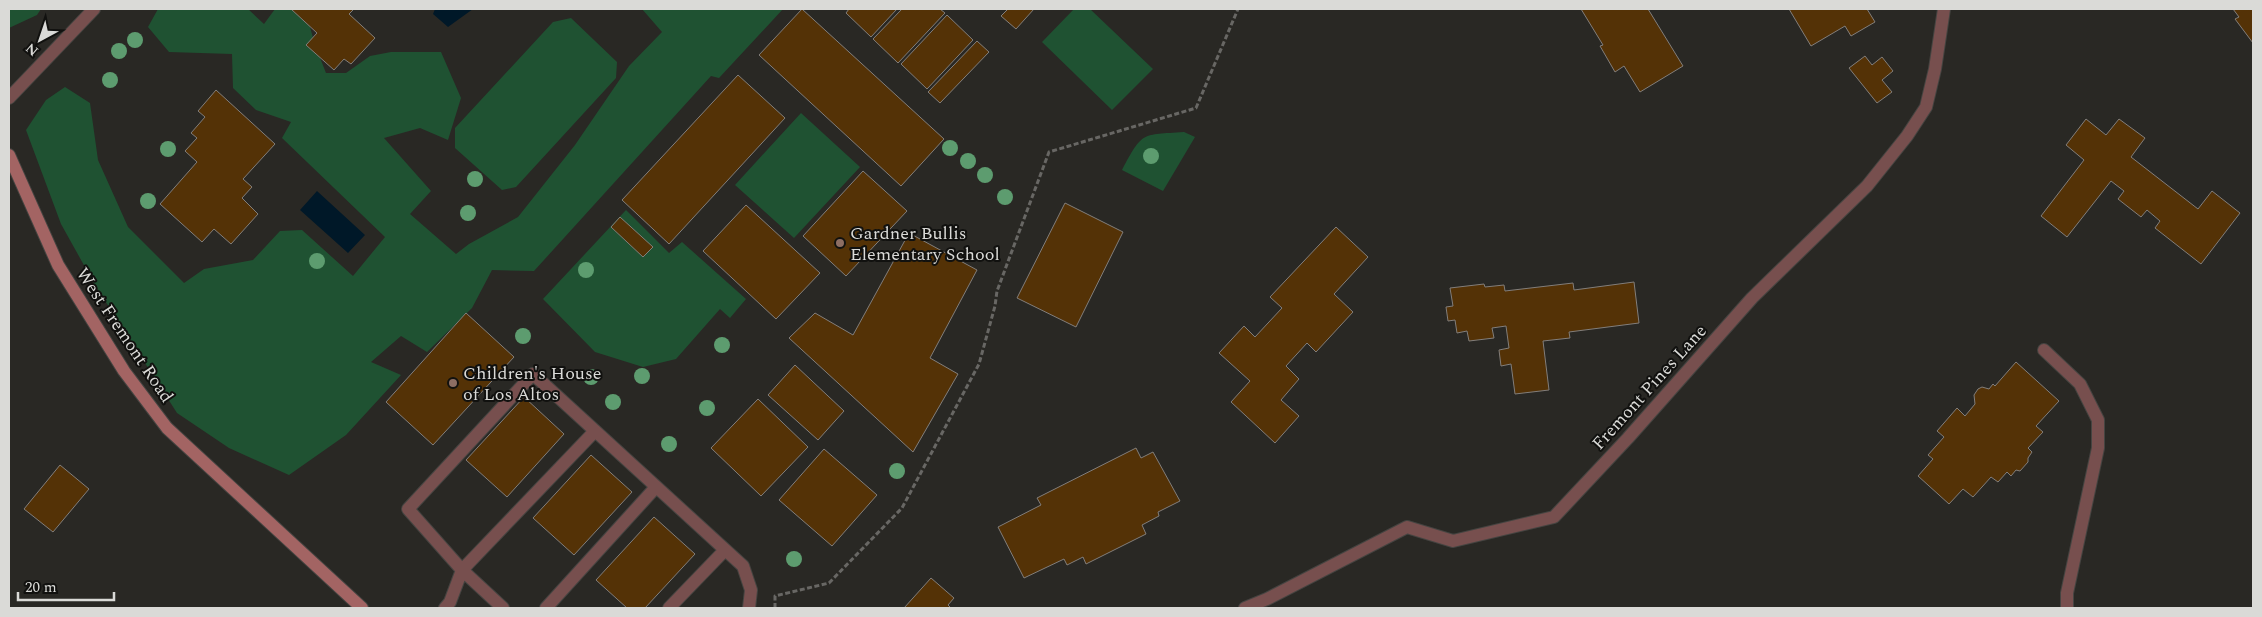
<svg xmlns="http://www.w3.org/2000/svg" width="2262" height="617" font-family="Spectral,serif">
<style>
.green{fill:#1f5232}
.water{fill:#001828}
.building{fill:#543206;stroke:#827e7b}
.lines{fill:none;stroke-linecap:round;stroke-linejoin:round}
.lane-casing{stroke:#454441;stroke-width:14}
.street-casing{stroke:#454441;stroke-width:14}
.secondary-casing{stroke:#454441;stroke-width:14}
.path{stroke:#686764;stroke-width:3;stroke-dasharray:5 2.5;stroke-linecap:butt}
.lane{stroke:#774f4e;stroke-width:12}
.street{stroke:#774f4e;stroke-width:12}
.secondary{stroke:#a36463;stroke-width:12}
.tree{fill:#5d9c6f}
.education-dot{fill:#8d6e63;stroke:#11110f;stroke-width:2}
.labels{text-anchor:middle;stroke-width:4;stroke-linejoin:round;paint-order:stroke}
.poi-label{font-size:18px;fill:#dadad7;stroke:#11110f;text-anchor:start}
.street-label{font-size:18px;fill:#dadad7;stroke:#11110f}
</style>
<rect width="100%" height="100%" fill="#292824"/>
<path class="green" d="M 9,9 L 41,9 L 37,15 L 9,28 Z
M 158,9 L 248,9 L 264,24 L 275,9 L 305,9 L 315,45 L 326,73 L 346,73 L 370,56 L 391,52 L 441,52 L 461,98 L 448,140 L 420,128 L 384,138 L 431,191 L 410,214 L 456,254 L 469,244 L 518,217 L 575,145 L 629,66 L 662,32 L 642,9 L 783,9 L 719,78 L 711,76 L 534,271 L 492,270 L 472,308 L 427,352 L 401,336 L 371,362 L 401,375 L 346,435 L 289,475 L 229,448 L 177,413 L 95,285 L 61,224 L 26,130 L 46,100 L 65,87 L 90,103 L 98,160 L 128,227 L 184,283 L 204,269 L 253,260 L 280,231 L 302,230 L 353,276 L 385,237 L 282,138 L 291,122 L 256,110 L 233,88 L 232,54 L 169,52 L 148,27 Z
M 1074,9 L 1090,9 L 1153,69 L 1112,110 L 1042,42 Z
M 571,18 L 617,62 L 616,78 L 516,187 L 502,190 L 455,148 L 455,128 L 553,22 Z
M 801,113 L 860,167 L 794,238 L 735,185 Z
M 1184,132 L 1195,137 L 1163,191 L 1122,170 C 1143,131 1141,135 1184,132 Z
M 626,210 L 669,253 L 682,242 L 746,299 L 730,318 L 720,309 L 676,359 L 643,367 L 595,352 L 543,299 Z"/>
<path class="water" d="M 435,9 L 473,9 L 448,27 L 433,14 Z
M 317,191 L 365,235 L 348,253 L 300,210 Z"/>
<path class="building" d="M 291,9 L 354,9 L 349,14 L 375,38 L 351,64 L 344,59 L 334,70 L 306,45 L 317,33 Z
M 802,9 L 944,139 L 901,186 L 759,55 Z
M 849,9 L 897,9 L 871,37 L 846,13 Z
M 902,9 L 940,9 L 945,13 L 898,63 L 873,39 Z
M 1008,9 L 1034,9 L 1016,29 L 1001,16 Z
M 1581,9 L 1648,9 L 1683,66 L 1640,92 L 1624,66 L 1615,72 L 1600,46 L 1603,45 Z
M 1789,9 L 1867,9 L 1875,22 L 1851,36 L 1845,26 L 1811,46 Z
M 2233,9 L 2253,9 L 2253,43 L 2235,19 L 2239,17 Z
M 947,15 L 973,40 L 927,89 L 901,64 Z
M 977,41 L 989,52 L 940,103 L 928,92 Z
M 1865,56 L 1872,65 L 1882,57 L 1893,71 L 1882,80 L 1892,92 L 1877,103 L 1849,68 Z
M 738,75 L 785,118 L 669,244 L 622,200 Z
M 216,90 L 275,144 L 243,179 L 252,187 L 242,198 L 258,214 L 231,244 L 214,229 L 202,242 L 160,204 L 197,162 L 185,151 L 197,138 L 191,133 L 205,117 L 198,111 Z
M 2086,119 L 2106,135 L 2119,119 L 2145,138 L 2131,157 L 2198,209 L 2212,191 L 2240,213 L 2201,264 L 2155,228 L 2160,221 L 2147,210 L 2141,217 L 2118,199 L 2124,191 L 2111,181 L 2067,237 L 2041,216 L 2084,160 L 2066,145 Z
M 863,171 L 907,211 L 846,276 L 803,236 Z
M 1065,203 L 1123,232 L 1076,327 L 1017,298 Z
M 746,205 L 820,273 L 776,319 L 703,251 Z
M 620,217 L 653,247 L 643,257 L 611,227 Z
M 1336,227 L 1368,257 L 1334,294 L 1353,312 L 1316,352 L 1307,343 L 1286,366 L 1299,379 L 1281,400 L 1299,416 L 1275,443 L 1231,402 L 1250,381 L 1219,353 L 1244,326 L 1255,337 L 1282,308 L 1270,297 Z
M 909,233 L 977,270 L 930,358 L 958,374 L 913,452 L 789,338 L 815,313 L 853,335 Z
M 1634,282 L 1639,323 L 1569,332 L 1570,338 L 1543,341 L 1549,390 L 1515,394 L 1511,364 L 1501,366 L 1499,350 L 1509,348 L 1506,326 L 1492,328 L 1494,338 L 1469,341 L 1467,331 L 1457,333 L 1455,320 L 1448,321 L 1446,307 L 1453,306 L 1450,288 L 1484,284 L 1485,287 L 1504,285 L 1505,291 L 1573,283 L 1574,290 Z
M 466,313 L 514,357 L 433,445 L 386,402 Z
M 2016,362 L 2059,401 L 2036,426 L 2043,432 L 2028,448 L 2032,452 L 2028,458 L 2028,462 L 2020,471 L 2016,470 L 2011,476 L 2007,472 L 1998,482 L 1991,477 L 1973,497 L 1963,489 L 1949,504 L 1918,476 L 1933,459 L 1928,455 L 1944,437 L 1937,431 L 1957,408 L 1965,416 L 1975,404 L 1974,395 L 1978,389 L 1982,387 L 1989,389 L 1993,384 L 1995,386 Z
M 795,365 L 844,411 L 818,440 L 768,395 Z
M 524,397 L 564,434 L 507,497 L 466,460 Z
M 758,399 L 808,447 L 761,496 L 711,448 Z
M 1136,448 L 1141,458 L 1153,452 L 1180,501 L 1158,512 L 1159,516 L 1142,525 L 1146,534 L 1086,564 L 1083,557 L 1067,565 L 1064,559 L 1024,578 L 998,527 L 1041,505 L 1037,498 Z
M 824,449 L 877,495 L 832,546 L 779,500 Z
M 591,455 L 632,492 L 574,555 L 533,518 Z
M 60,465 L 89,489 L 53,532 L 24,509 Z
M 654,517 L 695,554 L 645,608 L 627,608 L 596,580 Z
M 931,578 L 954,598 L 948,605 L 951,608 L 904,608 Z"/>
<g class="lines">
<g class="lane-casing">
<path id="lane" d="M 2044,350 L 2080,384 L 2098,420 L 2098,448 L 2067,593 L 2067,608
M 445,608 L 450,602 L 462,570 L 595,431
M 503,608 L 462,570 L 408,509 L 533,374 L 743,566 L 751,590 L 749,608
M 546,608 L 656,487
M 669,608 L 725,550"/>
</g>
<g class="street-casing">
<path id="street" d="M 9,98 L 94,9
M 1245,608 L 1267,599 L 1407,527 L 1453,541 L 1554,517 L 1628,438 L 1752,298 L 1867,186 L 1907,136 L 1926,107 L 1935,69 L 1944,9"/>
</g>
<g class="secondary-casing">
<path id="secondary" d="M 9,155 L 58,265 L 124,371 L 167,428 L 362,608"/>
</g>
<path class="path" d="M 775,608 L 775,596 L 829,583 L 902,508 L 979,364 L 995,306 L 997,291 L 1049,152 L 1196,108 L 1238,9"/>
<use href="#lane" class="lane"/>
<use href="#street" class="street"/>
<use href="#secondary" class="secondary"/>
</g>
<g class="tree">
<circle cx="135" cy="40" r="8"/>
<circle cx="119" cy="51" r="8"/>
<circle cx="110" cy="80" r="8"/>
<circle cx="950" cy="148" r="8"/>
<circle cx="168" cy="149" r="8"/>
<circle cx="1151" cy="156" r="8"/>
<circle cx="968" cy="161" r="8"/>
<circle cx="985" cy="175" r="8"/>
<circle cx="475" cy="179" r="8"/>
<circle cx="1005" cy="197" r="8"/>
<circle cx="148" cy="201" r="8"/>
<circle cx="468" cy="213" r="8"/>
<circle cx="317" cy="261" r="8"/>
<circle cx="586" cy="270" r="8"/>
<circle cx="523" cy="336" r="8"/>
<circle cx="722" cy="345" r="8"/>
<circle cx="642" cy="376" r="8"/>
<circle cx="591" cy="377" r="8"/>
<circle cx="613" cy="402" r="8"/>
<circle cx="707" cy="408" r="8"/>
<circle cx="669" cy="444" r="8"/>
<circle cx="897" cy="471" r="8"/>
<circle cx="794" cy="559" r="8"/>
</g>
<g class="education-dot">
<circle cx="840" cy="243" r="5"/>
<circle cx="453" cy="383" r="5"/>
</g>
<g class="labels">
<g class="poi-label">
<text x="850" y="239">Gardner Bullis<tspan x="850" dy="21">Elementary School</tspan></text>
<text x="463" y="379">Children's House<tspan x="463" dy="21">of Los Altos</tspan></text>
</g>
<g class="street-label">
<text transform="translate(125 335) rotate(56)" y="6">West Fremont Road</text>
<text transform="translate(1649 387) rotate(-48)" y="6">Fremont Pines Lane</text>
</g>
</g>
<rect width="2262" height="617" fill="none" stroke="#dadad7" stroke-width="20"/>
<g transform="translate(40 40) rotate(220)" stroke="#11110f" stroke-width="4" paint-order="stroke">
<path d="M0-4L9 19L0 12L-9 19Z" fill="#dadad7"/>
<text y="-8" font-size="14" font-weight="bold" text-anchor="middle" fill="#dadad7">N</text>
</g>
<path d="M18 592v8h96v-8" fill="none" stroke="#dadad7" stroke-width="2.5"/>
<text x="25" y="592" font-size="15" fill="#dadad7" stroke="#11110f" stroke-width="4" paint-order="stroke">20 m</text>
</svg>
